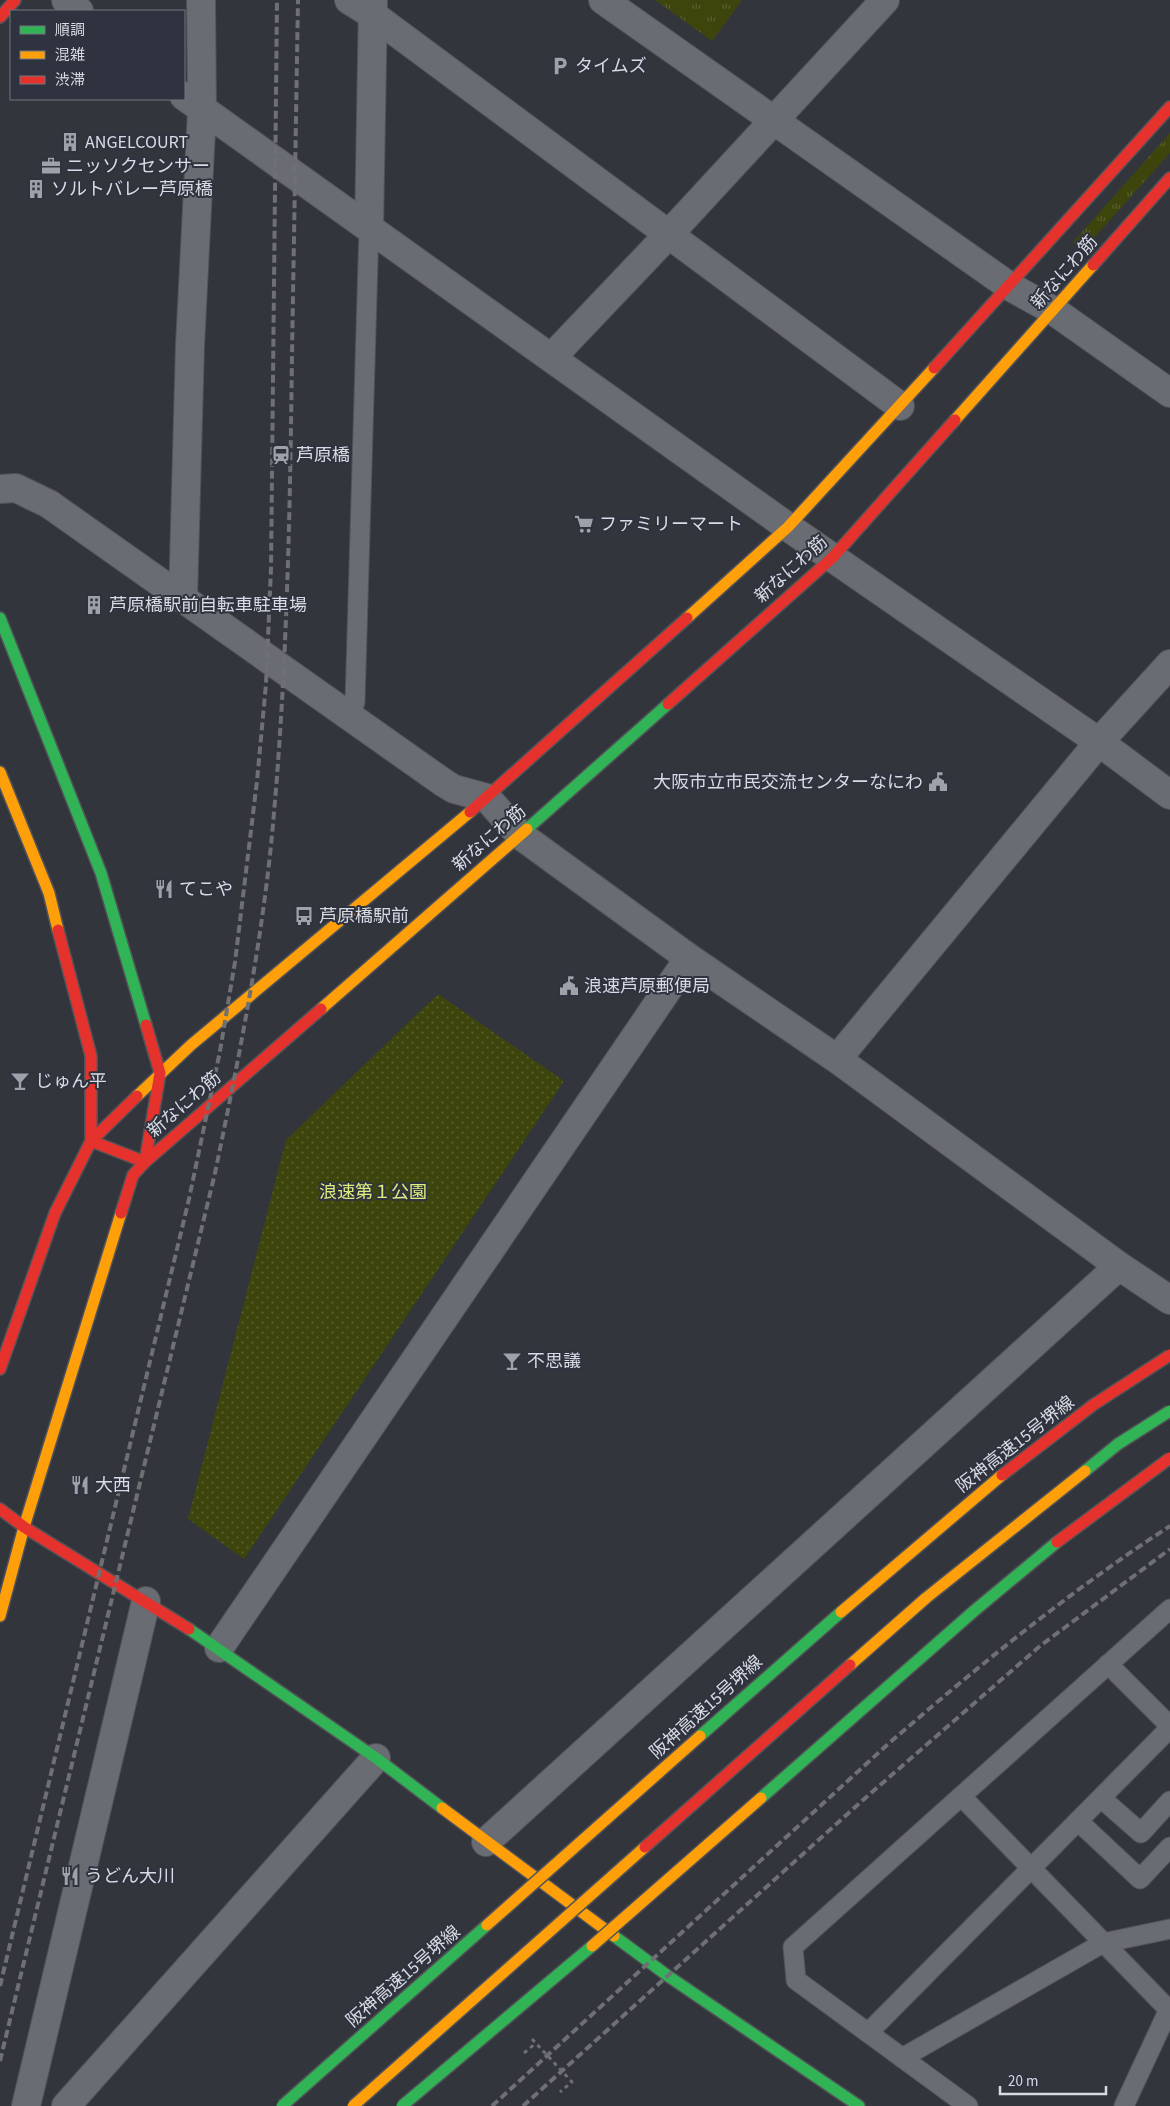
<svg xmlns="http://www.w3.org/2000/svg" width="1170" height="2106" font-family="'Source Sans 3','Noto Sans JP',sans-serif">
<style>
.grass{fill:url(#grass-tufts)}
.park{fill:url(#park-dots)}
.lines{fill:none;stroke-linecap:round;stroke-linejoin:round}
.lane-casing{stroke:#515358;stroke-width:21}
.street-casing{stroke:#515358;stroke-width:30}
.fast-casing{stroke:#515358;stroke-width:14}
.slow-casing{stroke:#515358;stroke-width:14}
.jam-casing{stroke:#515358;stroke-width:14}
.path{stroke:#6f7075;stroke-width:3;stroke-dasharray:4 4;stroke-linecap:butt}
.lane{stroke:#696c72;stroke-width:19}
.street{stroke:#696c72;stroke-width:28}
.fast{stroke:#30b455;stroke-width:11}
.slow{stroke:#ff9f0a;stroke-width:11}
.jam{stroke:#e5322d;stroke-width:11}
.rail{stroke:#6e7074;stroke-width:4;stroke-dasharray:8 4;stroke-linecap:butt}
.fast-bridge-casing{stroke:#515358;stroke-width:14;stroke-linecap:butt}
.slow-bridge-casing{stroke:#515358;stroke-width:14;stroke-linecap:butt}
.jam-bridge-casing{stroke:#515358;stroke-width:14;stroke-linecap:butt}
.fast-bridge{stroke:#30b455;stroke-width:11}
.slow-bridge{stroke:#ff9f0a;stroke-width:11}
.jam-bridge{stroke:#e5322d;stroke-width:11}
.labels{text-anchor:middle;stroke-width:4;stroke-linejoin:round;paint-order:stroke}
.poi-label{font-size:18px;fill:#d8dbe2;stroke:#2f333f;text-anchor:start}
.street-label{font-size:18px;fill:#d8dbe2;stroke:#2f333f}
.park-label{font-size:18px;fill:#dcec7e;stroke:#2f333f}
</style>
<defs>
<pattern id="grass-tufts" width="24" height="20" patternUnits="userSpaceOnUse" patternTransform="scale(1.25)"><rect width="24" height="20" fill="#3e450c"/><path d="M3 7l-1-3M5 7V3M7 7l1-3M15 17l-1-3M17 17v-4M19 17l1-3" fill="none" stroke="#595f2f"/></pattern>
<pattern id="park-dots" width="8" height="8" patternUnits="userSpaceOnUse" patternTransform="scale(1.25)"><rect width="8" height="8" fill="#3e450c"/><path d="M2 2h.1M6 6h.1" fill="none" stroke="#595f2f" stroke-width="1.8" stroke-linecap="round"/></pattern>
</defs>
<rect width="100%" height="100%" fill="#32353c"/>
<path class="grass" d="M 655,0 L 742,0 L 712,41 Z
M 1170,133 L 1170,153 L 1083,250 L 1073,242 Z"/>
<path class="park" d="M 438,994 L 564,1081 L 244,1559 L 188,1519 L 286,1140 Z"/>
<g class="lines">
<g class="lane-casing">
<path id="lane" d="M 350,718 L 355,702 L 369,228
M 1108,1664 L 1170,1726
M 961,1796 L 1169,2010
M 1101,1798 L 1141,1833 L 1170,1801
M 1078,1821 L 1140,1879 L 1170,1847
M 868,2033 L 1170,1728
M 902,2058 L 1103,1943 L 1170,1929
M 968,2106 L 796,1980 L 793,1947 L 1170,1609
M 1124,2106 L 1170,2007"/>
</g>
<g class="street-casing">
<path id="street" d="M 66,0 L 79,11
M 349,0 L 373,15 L 900,406
M 603,0 L 1009,286 L 1054,311 L 1170,393
M 184,96 L 788,527 L 1099,742 L 1170,795
M 369,228 L 373,2
M 551,358 L 669,234 L 885,0
M 0,489 L 16,488 L 49,504 L 444,783 L 454,789 L 487,798 L 520,835 L 689,958 L 837,1059 L 1119,1266 L 1170,1300
M 183,599 L 190,345 L 202,111 L 201,0
M 837,1059 L 1099,742 L 1170,664
M 219,1648 L 689,958
M 486,1842 L 1119,1266
M 26,2106 L 146,1601
M 66,2106 L 376,1758"/>
</g>
<g class="fast-casing">
<path id="fast" d="M 0,618 L 101,873 L 146,1025
M 527,829 L 668,704
M 189,1629 L 376,1758 L 442,1808
M 614,1936 L 668,1976 L 859,2106"/>
</g>
<g class="slow-casing">
<path id="slow" d="M 955,420 L 1093,265
M 687,618 L 788,527 L 934,368
M 0,772 L 49,893 L 58,930
M 321,1009 L 527,829
M 137,1096 L 191,1045 L 470,812
M 0,1616 L 24,1527 L 121,1213
M 442,1808 L 614,1936"/>
</g>
<g class="jam-casing">
<path id="jam" d="M 0,17 L 15,0
M 1093,265 L 1170,178
M 934,368 L 1170,107
M 668,704 L 832,558 L 955,420
M 470,812 L 687,618
M 58,930 L 91,1056 L 91,1141 L 145,1162 L 160,1073 L 146,1025
M 121,1213 L 133,1175 L 145,1162 L 321,1009
M 0,1369 L 55,1213 L 91,1141 L 137,1096
M 0,1509 L 24,1527 L 189,1629"/>
</g>
<path class="path" d="M 532,2039 L 572,2082 L 560,2092
M 524,2053 L 536,2043"/>
<use href="#lane" class="lane"/>
<use href="#street" class="street"/>
<use href="#fast" class="fast"/>
<use href="#slow" class="slow"/>
<use href="#jam" class="jam"/>
<path class="rail" d="M 0,1986 L 189,1199 L 220,1051 L 235,962 L 257,781 L 266,684 L 271,569 L 277,0
M 0,2061 L 215,1173 C 238,1062 261,949 272,835 C 287,675 290,515 292,355 C 294,237 296,118 298,0
M 492,2106 L 887,1745 C 977,1667 1070,1591 1170,1526
M 523,2106 L 863,1800 L 1040,1646 L 1170,1549"/>
<g class="fast-bridge-casing">
<path id="fast-bridge" d="M 1085,1471 L 1118,1444 L 1170,1411
M 700,1736 L 841,1612
M 761,1798 L 974,1611 L 1057,1542
M 282,2106 L 487,1925
M 402,2106 L 592,1946"/>
</g>
<g class="slow-bridge-casing">
<path id="slow-bridge" d="M 841,1612 L 1002,1475
M 850,1665 L 926,1598 L 1085,1471
M 487,1925 L 700,1736
M 592,1946 L 761,1798
M 353,2106 L 645,1847"/>
</g>
<g class="jam-bridge-casing">
<path id="jam-bridge" d="M 1002,1475 L 1093,1405 L 1170,1355
M 1057,1542 L 1170,1458
M 645,1847 L 850,1665"/>
</g>
<use href="#fast-bridge" class="fast-bridge"/>
<use href="#slow-bridge" class="slow-bridge"/>
<use href="#jam-bridge" class="jam-bridge"/>
</g>
<defs>
<g id="parking-bare" transform="scale(1.5)"><path d="M-3.5-5.5H1a3.5 3.5 0 0 1 0 7H-1V5.5H-3.5ZM-1-3.4V-.6H.8a1.4 1.4 0 0 0 0-2.8Z" fill="#9ea1a8" stroke="#2f333f" stroke-width="2.5" paint-order="stroke"/></g>
<g id="building-bare" transform="scale(1.5)"><path d="M-4-6H4V6H1V3H-1V6H-4ZM-2.5-4.3h1.7v1.8h-1.7ZM.8-4.3h1.7v1.8H.8ZM-2.5-1h1.7V.8h-1.7ZM.8-1h1.7V.8H.8Z" fill="#9ea1a8" stroke="#2f333f" stroke-width="2.5" paint-order="stroke"/></g>
<g id="office-bare" transform="scale(1.5)"><path d="M-6-3h4V-5.5h4V-3h4V5H-6ZM-1-4.5V-3h2v-1.5ZM-6 0V1H6V0Z" fill="#9ea1a8" stroke="#2f333f" stroke-width="2.5" paint-order="stroke"/></g>
<g id="station-bare" transform="scale(1.5)"><path d="M-3-6H3Q5-6 5-4V2Q5 4 3 4L4.5 6H3L1.5 4h-3L-3 6H-4.5L-3 4Q-5 4-5 2V-4Q-5-6-3-6ZM-3.5-4v3h7v-3ZM-3.5 1v1.5H-2V1ZM2 1v1.5H3.5V1Z" fill="#9ea1a8" stroke="#2f333f" stroke-width="2.5" paint-order="stroke"/></g>
<g id="supermarket-bare" transform="scale(1.5)"><path d="M-6-5.5h2.5l.6 2H6L4.5 2H-2.5L-4.4-4H-6ZM-1.5 3.2a1.3 1.3 0 1 0 .1 0ZM3 3.2a1.3 1.3 0 1 0 .1 0Z" fill="#9ea1a8" stroke="#2f333f" stroke-width="2.5" paint-order="stroke"/></g>
<g id="civic-bare" transform="scale(1.5)"><path d="M-.6-6.5H3V-4.5H.6V-3L4-1V1h2V6H-6V1h2V-1L-.6-3ZM-1.2 2.5V6h2.4V2.5Z" fill="#9ea1a8" stroke="#2f333f" stroke-width="2.5" paint-order="stroke"/></g>
<g id="restaurant-bare" transform="scale(1.5)"><path d="M-5-6h1v4h1v-4h1v4h1v-4h1v5L-1.5 .5V6h-2V.5L-5-1ZM5-6V6H3V1.5H1.5Q1.5-4 5-6Z" fill="#9ea1a8" stroke="#2f333f" stroke-width="2.5" paint-order="stroke"/></g>
<g id="bus-bare" transform="scale(1.5)"><path d="M-5-6H5V4H4V6H2V4H-2V6H-4V4H-5ZM-3.5-4V0h7V-4ZM-3.5 1.2v1.5H-2V1.2ZM2 1.2v1.5H3.5V1.2Z" fill="#9ea1a8" stroke="#2f333f" stroke-width="2.5" paint-order="stroke"/></g>
<g id="bar-bare" transform="scale(1.5)"><path d="M-6-5H6L.8 .8V4.5H3.5V6h-7V4.5H-.8V.8Z" fill="#9ea1a8" stroke="#2f333f" stroke-width="2.5" paint-order="stroke"/></g>
</defs>
<g fill-rule="evenodd">
<use href="#parking-bare" x="560" y="66"/>
<use href="#building-bare" x="70" y="142"/>
<use href="#office-bare" x="51" y="166"/>
<use href="#building-bare" x="36" y="189"/>
<use href="#station-bare" x="281" y="455"/>
<use href="#supermarket-bare" x="584" y="524"/>
<use href="#building-bare" x="94" y="605"/>
<use href="#civic-bare" x="938" y="782"/>
<use href="#restaurant-bare" x="164" y="889"/>
<use href="#bus-bare" x="304" y="916"/>
<use href="#civic-bare" x="569" y="986"/>
<use href="#bar-bare" x="20" y="1081"/>
<use href="#bar-bare" x="512" y="1361"/>
<use href="#restaurant-bare" x="80" y="1485"/>
<use href="#restaurant-bare" x="70" y="1876"/>
</g>
<g class="labels">
<g class="poi-label">
<text x="575" y="72">タイムズ</text>
<text x="85" y="148">ANGELCOURT</text>
<text x="66" y="172">ニッソクセンサー</text>
<text x="51" y="195">ソルトバレー芦原橋</text>
<text x="296" y="461">芦原橋</text>
<text x="599" y="530">ファミリーマート</text>
<text x="109" y="611">芦原橋駅前自転車駐車場</text>
<text x="923" y="788" text-anchor="end">大阪市立市民交流センターなにわ</text>
<text x="179" y="895">てこや</text>
<text x="319" y="922">芦原橋駅前</text>
<text x="584" y="992">浪速芦原郵便局</text>
<text x="35" y="1087">じゅん平</text>
<text x="527" y="1367">不思議</text>
<text x="95" y="1491">大西</text>
<text x="85" y="1882">うどん大川</text>
</g>
<g class="street-label">
<text transform="translate(1064 272) rotate(-49)" y="6">新なにわ筋</text>
<text transform="translate(791 569) rotate(-42)" y="6">新なにわ筋</text>
<text transform="translate(489 838) rotate(-41)" y="6">新なにわ筋</text>
<text transform="translate(184 1104) rotate(-41)" y="6">新なにわ筋</text>
<text transform="translate(1015 1444) rotate(-38)" y="6">阪神高速15号堺線</text>
<text transform="translate(706 1707) rotate(-42)" y="6">阪神高速15号堺線</text>
<text transform="translate(403 1976) rotate(-41)" y="6">阪神高速15号堺線</text>
</g>
<g class="park-label">
<text x="373" y="1198">浪速第１公園</text>
</g>
</g>
<rect x="10" y="10" width="175" height="90" fill="#2f333f" stroke="#737680"/>
<rect x="20" y="26" width="25" height="8" fill="#30b455" stroke="#737680"/>
<text x="55" y="35" font-size="15" fill="#d8dbe2">順調</text>
<rect x="20" y="51" width="25" height="8" fill="#ff9f0a" stroke="#737680"/>
<text x="55" y="60" font-size="15" fill="#d8dbe2">混雑</text>
<rect x="20" y="76" width="25" height="8" fill="#e5322d" stroke="#737680"/>
<text x="55" y="85" font-size="15" fill="#d8dbe2">渋滞</text>
<path d="M1000 2086v8h106v-8" fill="none" stroke="#d8dbe2" stroke-width="2.5"/>
<text x="1008" y="2086" font-size="15" fill="#d8dbe2" stroke="#2f333f" stroke-width="4" paint-order="stroke">20 m</text>
</svg>
